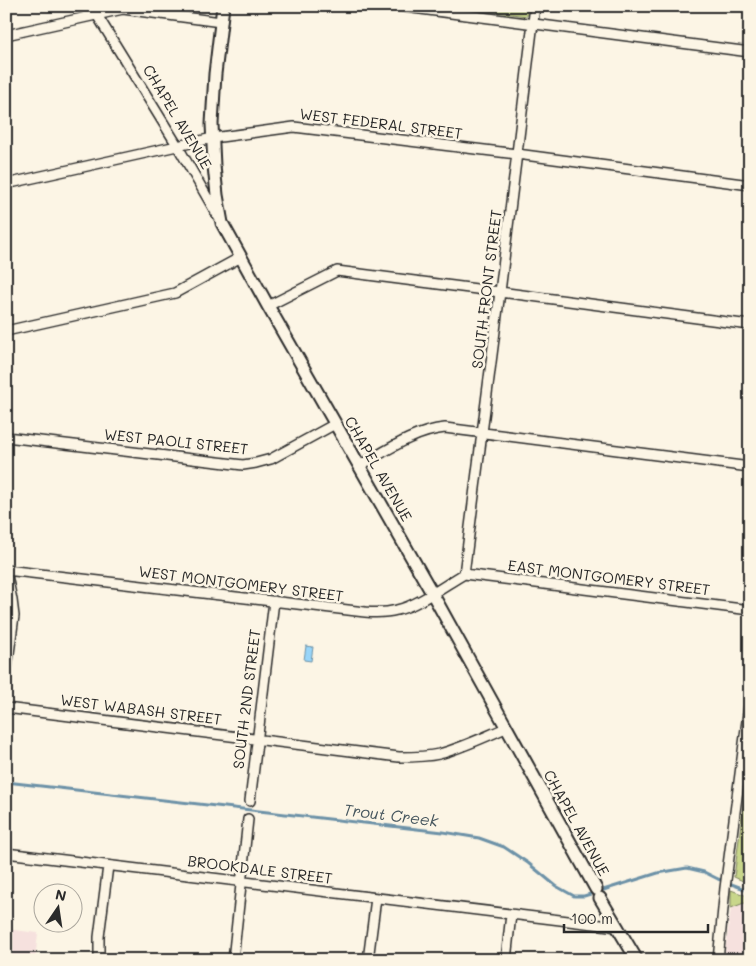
<svg xmlns="http://www.w3.org/2000/svg" width="756" height="966" font-family="Mali,sans-serif">
<style>
.built{fill:#f6e1de}
.green{fill:#c8d68a;stroke:#7a805a}
.water{fill:#98d5f9;stroke:#6c91a7}
.lines{fill:none;stroke-linecap:round;stroke-linejoin:round}
.stream{stroke:#6c91a7;stroke-width:3}
.minor-casing{stroke:#2b2b2b;stroke-width:12}
.tertiary-casing{stroke:#2b2b2b;stroke-width:15}
.minor{stroke:#fcf5e5;stroke-width:9}
.tertiary{stroke:#fcf5e5;stroke-width:11}
.labels{text-anchor:middle;stroke-width:5;stroke-linejoin:round;paint-order:stroke}
.street-label{font-size:15px;fill:#2b2b2b;stroke:#fcf5e5}
.water-label{font-size:16px;font-style:italic;fill:#46565e;stroke:#fcf5e5}
</style>
<rect width="100%" height="100%" fill="#fcf5e5"/>
<filter id="ink" filterUnits="userSpaceOnUse"><feTurbulence type="fractalNoise" baseFrequency=".02" numOctaves="2"/><feDisplacementMap in="SourceGraphic" scale="10" xChannelSelector="R" yChannelSelector="G"/><feConvolveMatrix kernelMatrix="1 2 1 2 8 2 1 2 1" color-interpolation-filters="sRGB"/></filter>
<g filter="url(#ink)">
<path class="built" d="M 744,903 L 750,904 L 750,960 L 724,960 L 731,908 Z
M 6,929 L 38,933 L 35,960 L 6,960 Z"/>
<path class="green" d="M 450,6 L 528,6 L 527,16 Z
M 750,783 L 750,884 L 734,877 L 746,786 Z
M 731,890 L 750,897 L 750,904 L 744,903 L 731,908 Z"/>
<path class="water" d="M 306,646 L 313,647 L 311,661 L 304,660 Z"/>
<g class="lines">
<path class="stream" d="M 6,782 L 443,832 L 479,838 L 504,847 L 528,863 L 556,886 L 574,896 L 584,896 L 658,873 L 687,868 L 704,872 L 718,879 L 742,888 L 750,892"/>
<g class="minor-casing">
<path id="minor" d="M 79,6 L 97,15 L 177,145 L 219,218
M 397,6 L 750,52
M 6,35 L 123,9 L 221,22
M 6,184 L 213,138 L 294,127 L 517,154 L 750,185
M 268,306 L 337,271 L 500,292 L 750,325
M 6,331 L 175,293 L 241,257
M 6,437 L 243,465 L 256,463 L 271,459 L 335,424
M 359,466 C 386,451 414,431 445,428 L 750,467
M 6,570 L 365,612 C 376,613 386,613 397,610 C 417,606 445,585 464,574
M 6,571 L 12,600 L 14,616 L 6,676
M 464,574 L 500,292 L 535,6
M 464,574 L 750,610
M 6,708 L 399,757 C 413,757 426,757 439,754 C 462,748 484,737 506,728
M 250,801 L 274,601
M 6,853 L 618,927
M 99,960 L 99,937 L 108,866
M 233,960 L 248,819
M 368,960 L 376,898
M 506,960 L 511,914
M 718,960 L 725,888 L 750,698"/>
</g>
<g class="tertiary-casing">
<path id="tertiary" d="M 223,6 L 215,74 L 212,124 L 214,166 L 217,195 L 222,223 L 268,306 L 432,593 L 596,889
M 600,898 L 637,960"/>
</g>
<use href="#minor" class="minor"/>
<use href="#tertiary" class="tertiary"/>
</g>
</g>
<g class="labels">
<g class="street-label">
<text transform="translate(177 117) rotate(59)" y="5">CHAPEL AVENUE</text>
<text transform="translate(381 124) rotate(7)" y="5">WEST FEDERAL STREET</text>
<text transform="translate(487 289) rotate(-83)" y="5">SOUTH FRONT STREET</text>
<text transform="translate(176 442) rotate(6)" y="5">WEST PAOLI STREET</text>
<text transform="translate(378 469) rotate(60)" y="5">CHAPEL AVENUE</text>
<text transform="translate(609 578) rotate(7)" y="5">EAST MONTGOMERY STREET</text>
<text transform="translate(241 584) rotate(7)" y="5">WEST MONTGOMERY STREET</text>
<text transform="translate(247 699) rotate(-83)" y="5">SOUTH 2ND STREET</text>
<text transform="translate(141 710) rotate(7)" y="5">WEST WABASH STREET</text>
<text transform="translate(576 823) rotate(61)" y="5">CHAPEL AVENUE</text>
<text transform="translate(260 870) rotate(7)" y="5">BROOKDALE STREET</text>
</g>
<g class="water-label">
<text transform="translate(391 815) rotate(7)" y="6">Trout Creek</text>
</g>
</g>
<rect width="756" height="966" fill="none" stroke="#fcf5e5" stroke-width="25"/>
<rect x="12" y="12" width="731" height="941" fill="none" stroke="#2b2b2b" stroke-width="2" filter="url(#ink)"/>
<g transform="translate(58 908) rotate(13)"><circle r="24" fill="#fcf5e5" stroke="#a8a49b"/>
<path d="M0-4L9 19L0 12L-9 19Z" fill="#2b2b2b"/>
<text y="-8" font-size="14" font-weight="bold" text-anchor="middle" fill="#2b2b2b">N</text>
</g>
<path d="M564 924v8h144v-8" fill="none" stroke="#2b2b2b" stroke-width="2.5"/>
<text x="571" y="924" font-size="15" fill="#2b2b2b" stroke="#fcf5e5" stroke-width="4" paint-order="stroke">100 m</text>
</svg>
